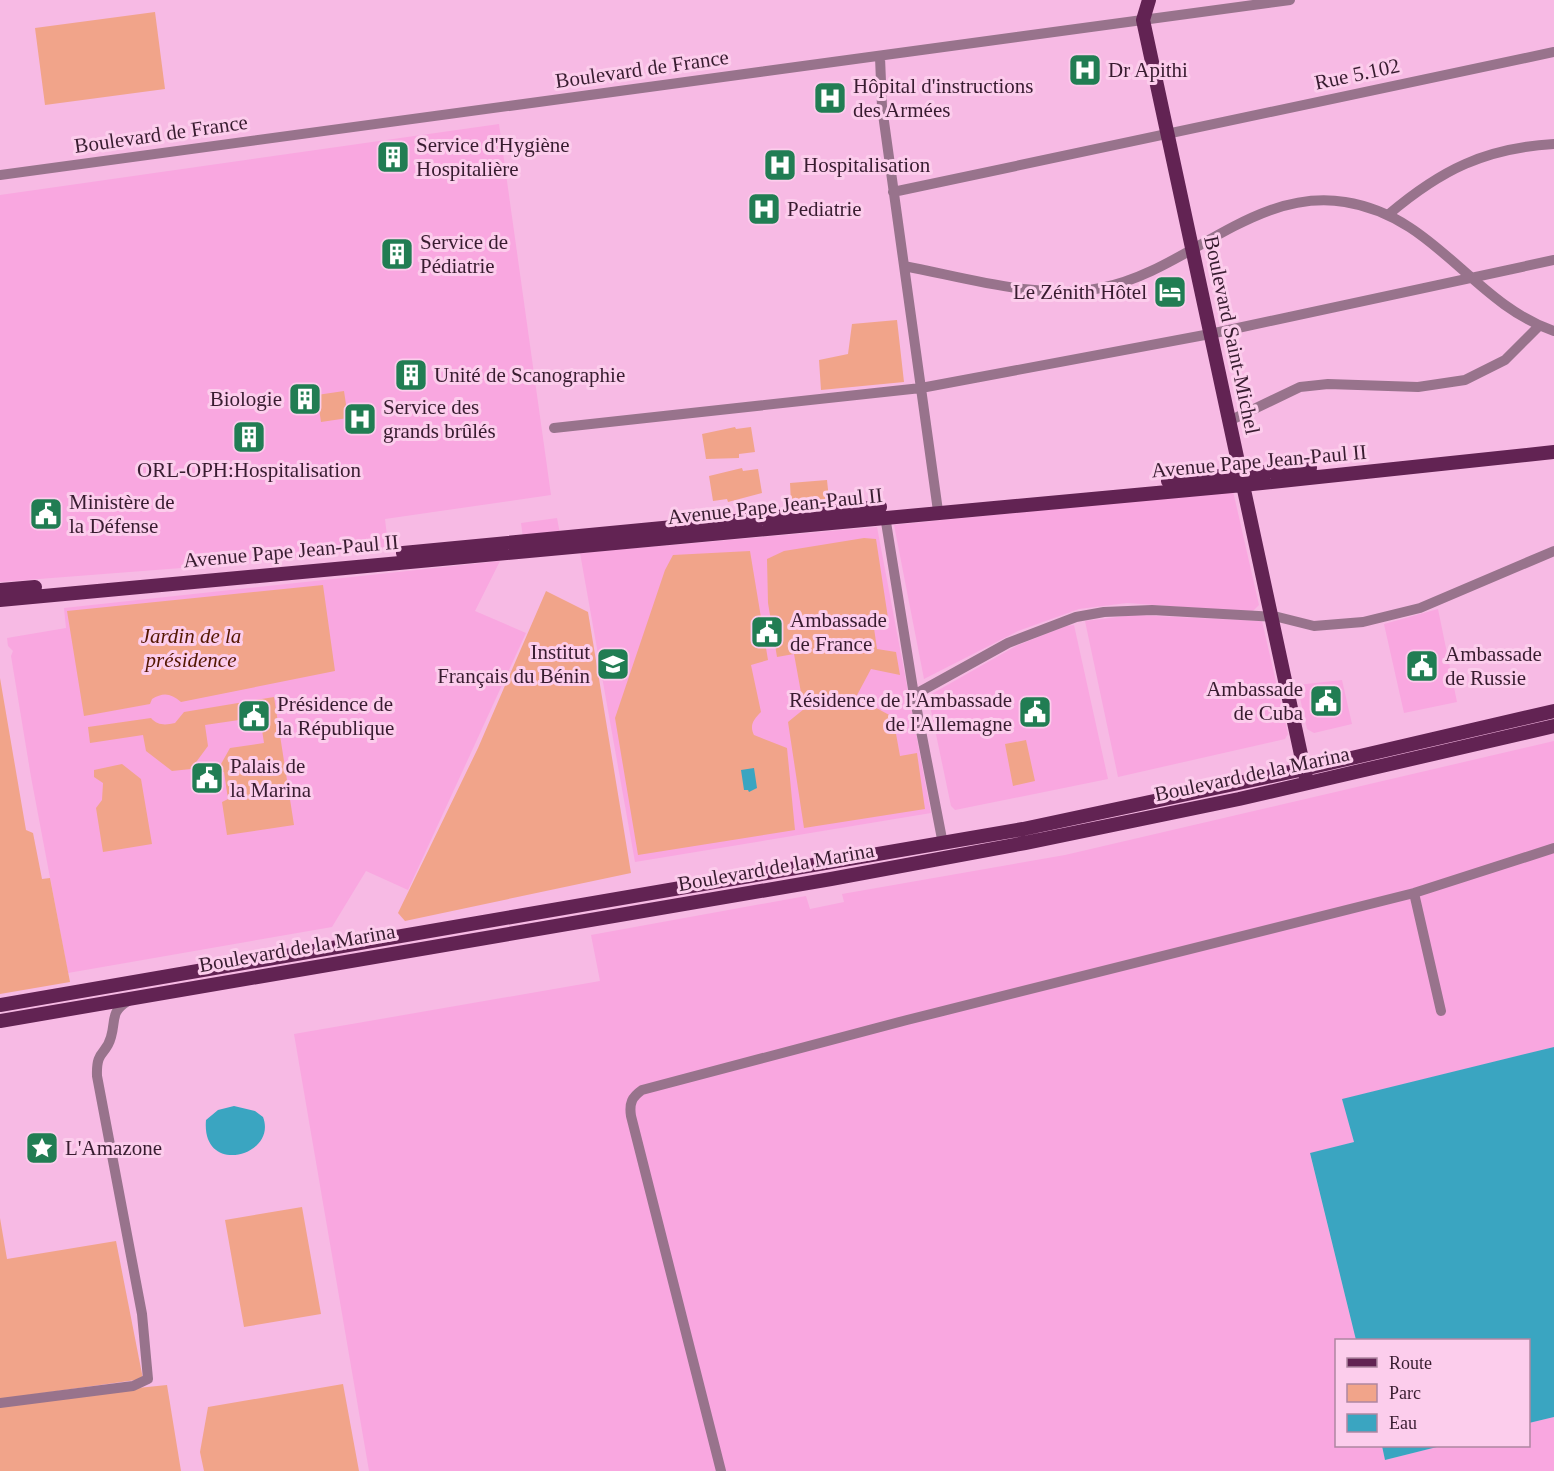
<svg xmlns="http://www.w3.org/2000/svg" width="1554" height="1471" font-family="Georgia,serif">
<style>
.built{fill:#f9a7e0}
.green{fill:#f1a48a}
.water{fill:#3aa5c1}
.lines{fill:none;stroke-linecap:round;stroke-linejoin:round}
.minor{stroke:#98738c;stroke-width:10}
.major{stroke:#622353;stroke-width:14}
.labels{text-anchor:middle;stroke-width:6;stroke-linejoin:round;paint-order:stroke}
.street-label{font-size:21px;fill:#381c30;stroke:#fccdec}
.poi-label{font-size:21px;fill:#381c30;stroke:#fccdec;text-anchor:start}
.park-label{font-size:21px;font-style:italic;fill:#531601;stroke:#fccdec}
</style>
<rect width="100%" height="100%" fill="#f7bae4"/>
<path class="built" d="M 499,124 L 551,495 L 385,519 L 388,545 L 385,547 L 284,560 L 0,582 L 0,195 Z
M 1233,491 L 1259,605 L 1252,612 L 1127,603 L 1079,609 L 1018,631 L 924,679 L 894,525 Z
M 557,518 L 560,534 L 523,538 L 521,523 Z
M 877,527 L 931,813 L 635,862 L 580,553 Z
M 500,561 L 475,611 L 526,633 L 408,890 L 366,871 L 332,927 L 68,973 L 31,777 L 11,656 L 13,651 L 8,646 L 7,638 L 66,628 L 64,608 Z
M 1438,609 L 1457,702 L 1404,713 L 1384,624 Z
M 1134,615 L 1262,621 L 1288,734 L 1285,739 L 1118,777 L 1085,621 Z
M 1074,625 L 1108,779 L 955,810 L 951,806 L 928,696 L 1016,646 L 1066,626 Z
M 1342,680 L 1352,724 L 1314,733 L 1307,729 L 1297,685 Z
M 1554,741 L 1554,1047 L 1343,1099 L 1354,1142 L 1310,1154 L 1356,1340 L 1336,1340 L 1336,1446 L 1382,1446 L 1385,1460 L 1441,1446 L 1528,1446 L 1529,1423 L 1554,1417 L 1554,1471 L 369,1471 L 294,1034 L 600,981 L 591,935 L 806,896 L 810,909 L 844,902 L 842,894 L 1065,855 Z"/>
<path class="green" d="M 155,12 L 165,89 L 45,105 L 35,28 Z
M 897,320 L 904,382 L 821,390 L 819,360 L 848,354 L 852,324 Z
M 344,391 L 348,418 L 321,422 L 317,395 Z
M 735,427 L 736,429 L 751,427 L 755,452 L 739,454 L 739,458 L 706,459 L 702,434 Z
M 742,468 L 743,471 L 758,469 L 762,493 L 728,502 L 727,499 L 713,501 L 709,476 Z
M 827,480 L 829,499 L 791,503 L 790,483 Z
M 864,538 L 876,539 L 888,618 L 873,621 L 877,649 L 896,652 L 900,675 L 871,669 L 856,697 L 893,717 L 900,756 L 917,753 L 925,809 L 804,828 L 788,722 L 804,709 L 794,654 L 777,657 L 768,603 L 767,559 L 784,551 Z
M 750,551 L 768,660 L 751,665 L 761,712 C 754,719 749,725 754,735 L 787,748 L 795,830 L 638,855 L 615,718 L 665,570 L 673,555 Z
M 323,585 L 335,671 L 181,702 C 171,693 163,692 152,699 L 150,704 L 84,716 L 67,611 Z
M 546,591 L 588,612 L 631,873 L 405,921 L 398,913 L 478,748 Z
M 0,678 L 26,830 L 33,833 L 42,879 L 50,878 L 70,982 L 0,994 Z
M 274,697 L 294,825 L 227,835 L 222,802 L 228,799 L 224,772 L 216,773 L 230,748 L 264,743 L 260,717 L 205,725 L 208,746 L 191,769 L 172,771 L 146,751 L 143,735 L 90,743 L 88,727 L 151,718 C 158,726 166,725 175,723 L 184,712 Z
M 1026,740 L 1035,781 L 1013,786 L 1005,744 Z
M 122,764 L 141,779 L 152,844 L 103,852 L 96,808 L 102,800 L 103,783 L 94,777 L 94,770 Z
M 302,1207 L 321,1314 L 244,1327 L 225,1220 Z
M 0,1218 L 7,1259 L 116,1241 L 143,1379 L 0,1399 Z
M 343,1384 L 359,1471 L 204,1471 L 200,1452 L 208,1407 Z
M 167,1385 L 181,1471 L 0,1471 L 0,1402 Z"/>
<path class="water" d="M 754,768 L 757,788 L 749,792 L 748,790 L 744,790 L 741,770 Z
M 1554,1047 L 1554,1417 L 1529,1423 L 1528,1340 L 1356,1340 L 1310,1153 L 1354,1142 L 1342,1099 Z
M 234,1106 L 255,1111 L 263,1117 C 278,1156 201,1177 206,1120 L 218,1110 Z
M 1382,1446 L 1441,1446 L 1385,1460 Z"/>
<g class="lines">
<path class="minor" d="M 880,57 L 882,107 L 938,511
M 0,175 L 1290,0
M 893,192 L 1554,52
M 1389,214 C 1441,170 1485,148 1554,144
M 904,266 C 967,278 1038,300 1101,288 C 1186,272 1254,187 1345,202 C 1436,216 1472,303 1554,331
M 1229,421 L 1300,387 L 1328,384 L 1418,387 L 1465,380 L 1505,360 L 1539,326
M 554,428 L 921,388 L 1210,334 L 1554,260
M 885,516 L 914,695 L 943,844
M 914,695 L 1008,643 L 1076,617 L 1104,612 L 1152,610 L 1278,617 L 1314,626 L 1363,622 L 1420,608 L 1554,551
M 1414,893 L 1441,1011
M 0,1403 L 133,1386 L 148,1379 L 142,1314 L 97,1076 C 96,1049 106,1056 111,1037 C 116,1020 110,1012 128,1001
M 721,1471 L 631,1116 C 629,1103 632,1097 642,1090 L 907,1020 L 1414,893 L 1554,848"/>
<path class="major" d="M 1149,0 L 1143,20 L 1306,778
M 1168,481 L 1310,468
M 403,553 L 880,507
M 0,590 L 35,587
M 0,600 L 1243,485 L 1554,452
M 0,1005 L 1023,829 L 1304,769 L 1554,711
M 0,1021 L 831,879 L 1025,843 L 1239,799 L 1554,726"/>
</g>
<defs>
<g id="hospital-square" transform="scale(1.725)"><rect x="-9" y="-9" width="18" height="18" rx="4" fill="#217d53" stroke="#fccdec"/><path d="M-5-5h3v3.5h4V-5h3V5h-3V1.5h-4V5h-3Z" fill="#fff"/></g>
<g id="building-square" transform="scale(1.725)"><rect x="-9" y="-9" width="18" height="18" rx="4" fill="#217d53" stroke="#fccdec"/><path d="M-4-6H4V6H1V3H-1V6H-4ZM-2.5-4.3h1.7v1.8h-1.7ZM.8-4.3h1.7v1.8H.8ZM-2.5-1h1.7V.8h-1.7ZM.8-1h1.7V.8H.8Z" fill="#fff"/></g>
<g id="hotel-square" transform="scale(1.725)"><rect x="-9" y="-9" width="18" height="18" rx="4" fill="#217d53" stroke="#fccdec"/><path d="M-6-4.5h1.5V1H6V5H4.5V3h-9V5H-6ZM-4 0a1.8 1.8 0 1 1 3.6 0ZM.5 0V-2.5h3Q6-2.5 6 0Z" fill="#fff"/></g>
<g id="civic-square" transform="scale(1.725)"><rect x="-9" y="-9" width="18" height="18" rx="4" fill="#217d53" stroke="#fccdec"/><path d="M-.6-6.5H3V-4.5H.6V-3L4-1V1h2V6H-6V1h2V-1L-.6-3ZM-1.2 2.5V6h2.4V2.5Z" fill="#fff"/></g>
<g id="school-square" transform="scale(1.725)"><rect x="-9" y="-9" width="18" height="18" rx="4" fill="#217d53" stroke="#fccdec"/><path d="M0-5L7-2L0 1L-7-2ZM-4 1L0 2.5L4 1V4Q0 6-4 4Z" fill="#fff"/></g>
<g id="sight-square" transform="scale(1.725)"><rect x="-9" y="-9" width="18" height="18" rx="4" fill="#217d53" stroke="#fccdec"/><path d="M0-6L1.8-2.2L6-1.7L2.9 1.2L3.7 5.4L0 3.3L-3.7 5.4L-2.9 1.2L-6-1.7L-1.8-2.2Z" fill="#fff"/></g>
</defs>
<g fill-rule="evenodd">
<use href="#hospital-square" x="1085" y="70"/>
<use href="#hospital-square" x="830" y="98"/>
<use href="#building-square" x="393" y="157"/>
<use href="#hospital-square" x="780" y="165"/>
<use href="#hospital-square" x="764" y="209"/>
<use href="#building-square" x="397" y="254"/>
<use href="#hotel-square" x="1170" y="292"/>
<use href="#building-square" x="411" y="375"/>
<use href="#building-square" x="305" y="399"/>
<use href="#hospital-square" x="360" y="419"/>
<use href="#building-square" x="249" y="437"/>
<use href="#civic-square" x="46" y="514"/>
<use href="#civic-square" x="767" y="632"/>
<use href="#school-square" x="613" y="664"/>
<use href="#civic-square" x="1422" y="666"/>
<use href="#civic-square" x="1326" y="701"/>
<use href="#civic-square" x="1035" y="712"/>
<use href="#civic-square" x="254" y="716"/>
<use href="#civic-square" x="207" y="778"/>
<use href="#sight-square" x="42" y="1148"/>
</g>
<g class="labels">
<g class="street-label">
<text transform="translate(642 69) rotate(-8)" y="7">Boulevard de France</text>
<text transform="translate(1357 74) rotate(-12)" y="7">Rue 5.102</text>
<text transform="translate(161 134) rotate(-8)" y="7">Boulevard de France</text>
<text transform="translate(1232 335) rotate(78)" y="7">Boulevard Saint-Michel</text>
<text transform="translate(1259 461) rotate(-5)" y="7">Avenue Pape Jean-Paul II</text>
<text transform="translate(775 506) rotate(-6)" y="7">Avenue Pape Jean-Paul II</text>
<text transform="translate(291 551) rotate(-5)" y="7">Avenue Pape Jean-Paul II</text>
<text transform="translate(1252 774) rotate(-12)" y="7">Boulevard de la Marina</text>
<text transform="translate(776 867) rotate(-10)" y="7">Boulevard de la Marina</text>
<text transform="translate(297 948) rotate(-10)" y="7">Boulevard de la Marina</text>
</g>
<g class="poi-label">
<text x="1108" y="77">Dr Apithi</text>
<text x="853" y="93">Hôpital d'instructions<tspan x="853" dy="24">des Armées</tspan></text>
<text x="416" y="152">Service d'Hygiène<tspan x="416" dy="24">Hospitalière</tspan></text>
<text x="803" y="172">Hospitalisation</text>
<text x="787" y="216">Pediatrie</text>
<text x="420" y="249">Service de<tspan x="420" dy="24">Pédiatrie</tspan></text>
<text x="1147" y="299" text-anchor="end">Le Zénith Hôtel</text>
<text x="434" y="382">Unité de Scanographie</text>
<text x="282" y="406" text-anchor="end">Biologie</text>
<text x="383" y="414">Service des<tspan x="383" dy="24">grands brûlés</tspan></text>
<text x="249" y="477" text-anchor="middle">ORL-OPH:Hospitalisation</text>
<text x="69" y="509">Ministère de<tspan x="69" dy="24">la Défense</tspan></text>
<text x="790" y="627">Ambassade<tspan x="790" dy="24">de France</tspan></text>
<text x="590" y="659" text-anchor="end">Institut<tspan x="590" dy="24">Français du Bénin</tspan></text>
<text x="1445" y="661">Ambassade<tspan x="1445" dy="24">de Russie</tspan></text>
<text x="1303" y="696" text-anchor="end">Ambassade<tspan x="1303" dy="24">de Cuba</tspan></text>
<text x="1012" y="707" text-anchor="end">Résidence de l'Ambassade<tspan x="1012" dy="24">de l'Allemagne</tspan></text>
<text x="277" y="711">Présidence de<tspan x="277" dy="24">la République</tspan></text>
<text x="230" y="773">Palais de<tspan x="230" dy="24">la Marina</tspan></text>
<text x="65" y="1155">L'Amazone</text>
</g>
<g class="park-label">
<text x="191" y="643">Jardin de la<tspan x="191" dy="24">présidence</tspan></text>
</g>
</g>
<rect x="1335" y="1339" width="195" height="108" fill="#fccdec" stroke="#ae86a1" stroke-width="1.5"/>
<rect x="1347" y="1358" width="30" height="9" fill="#622353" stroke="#ae86a1" stroke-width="1.5"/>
<text x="1389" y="1369" font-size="18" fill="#381c30">Route</text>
<rect x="1347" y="1384" width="30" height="18" fill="#f1a48a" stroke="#ae86a1" stroke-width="1.5"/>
<text x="1389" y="1399" font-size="18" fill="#381c30">Parc</text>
<rect x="1347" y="1414" width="30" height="18" fill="#3aa5c1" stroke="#ae86a1" stroke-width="1.5"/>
<text x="1389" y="1429" font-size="18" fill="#381c30">Eau</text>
</svg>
